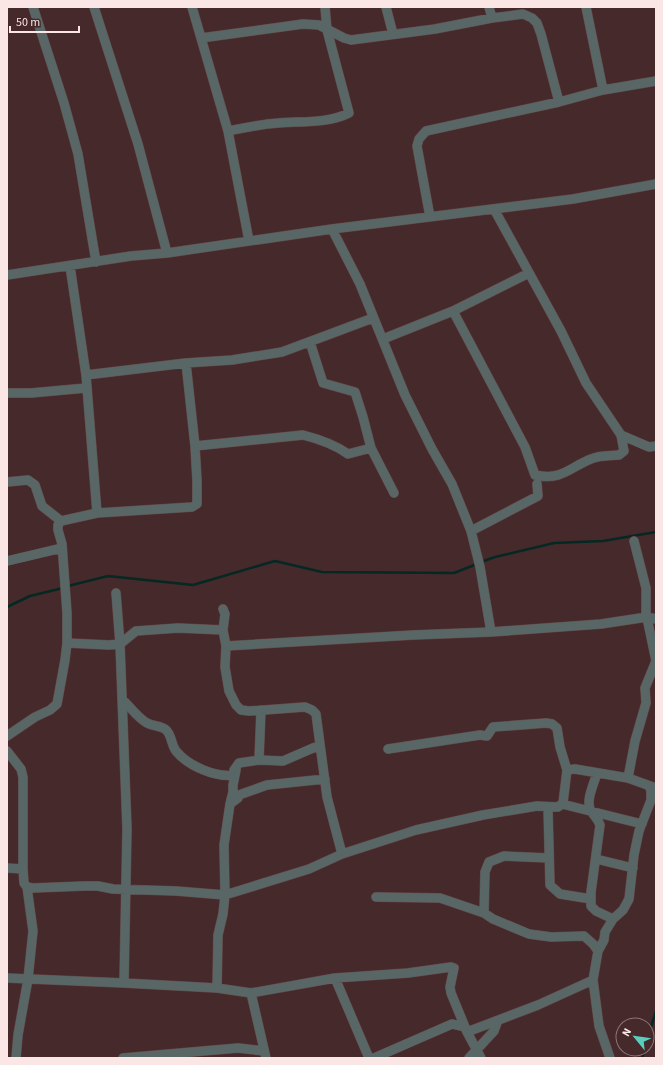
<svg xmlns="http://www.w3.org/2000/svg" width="663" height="1065" font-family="'Source Sans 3',sans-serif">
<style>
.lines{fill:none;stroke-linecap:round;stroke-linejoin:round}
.stream{stroke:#052824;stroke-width:2.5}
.minor-casing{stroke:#634748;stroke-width:10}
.minor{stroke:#586765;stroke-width:9}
</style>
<rect width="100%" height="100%" fill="#46292a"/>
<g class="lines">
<path class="stream" d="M 481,562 L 495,557 L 554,543 L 603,541 L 656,532
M 68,586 L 108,576 L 193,585 L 275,561 L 322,572 L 454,573 L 477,564
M 7,607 L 30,596 L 63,588
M 647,1040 L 656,1011
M 642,1058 L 645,1049"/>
<g class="minor-casing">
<path id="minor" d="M 33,7 L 64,103 L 78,154 L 96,262
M 94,7 L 138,144 L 167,253
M 192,7 L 228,131 L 249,241
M 386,7 L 393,34
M 489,7 L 492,18
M 586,7 L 603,90
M 201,38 L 303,24 L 319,25 L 344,38 L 351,40 L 435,29 L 492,18 L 523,14 L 532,18 L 537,23 L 541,34 L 559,102
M 228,131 C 245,128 261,124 278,123 C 301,121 327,124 349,113 L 327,30 L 325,7
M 430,217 L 417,146 L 419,139 L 426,131 L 559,102 L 603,90 L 656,81
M 332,229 L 360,284 L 405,395 L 432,449 L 452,484 L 471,531 L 480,567 L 491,632
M 70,266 L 86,375 L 97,513 L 61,521 L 58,525 L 58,530 L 62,544 L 67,613 L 67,643 L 109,645 L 120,644 L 127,829 L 124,983 L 217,988 L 251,993 L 266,1058
M 7,275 L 131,256 L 167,253 L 332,229 L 573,199 L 656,184
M 453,311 L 525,447 L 535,475 C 562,481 570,467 591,459 C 600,455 610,456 619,455 L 624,451 L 621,435 L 586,383 L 561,331 L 494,209
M 383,339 L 453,311 L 529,273
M 310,342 L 323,383 L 355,392 L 363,417 L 371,448 L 394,493
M 86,375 L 186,363 L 232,360 L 282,352 L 373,318
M 7,393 L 31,393 L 86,388
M 621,435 L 649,447 L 656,446
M 195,446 L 303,435 C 319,439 334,444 348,454 L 371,448
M 7,482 L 28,480 L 35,485 L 42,506 L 61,521
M 97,513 L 192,507 L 197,504 L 197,481 L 195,446 L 186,363
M 471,531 L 538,496 L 537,484
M 634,541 L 646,588 L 646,613 L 656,661
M 7,561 L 62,548
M 116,593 L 120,644
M 223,609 L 225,614 L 223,630 L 226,646 L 225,667 L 229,691 L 236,705 L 241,710 L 249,711 L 305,707 L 312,710 L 316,714 L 327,797 L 342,854
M 120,644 L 136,631 L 178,628 L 223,630
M 226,646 L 413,635 L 491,632 L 601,624 L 647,617 L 656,619
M 123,700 C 131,708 138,718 147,723 C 153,726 160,726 165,729 C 172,734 171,745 176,751 C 188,766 216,778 235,775
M 7,736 L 35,717 L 50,710 L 57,704 L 65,660 L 67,643
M 7,751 L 21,769 L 23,777 L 23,869 L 24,883 L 27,887 L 33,888 L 84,886 L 98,886 L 113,889 L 176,891 L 225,895 L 309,869 L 342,854 L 416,830 L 483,815 L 537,806 L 558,807 L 563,803 L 567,770 L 560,747 L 557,728 L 552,724 L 546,723 L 493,727 L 487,736 L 480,735 L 388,749
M 259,760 L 261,710
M 567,770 L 575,769 L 628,778 L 653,787
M 597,773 C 594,784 585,801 591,811 C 594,816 598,819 600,825 L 591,892 L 591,906 L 596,911 L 613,919
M 628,778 L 635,741 L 646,703 L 645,688 L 656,661
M 230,804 L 238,798 L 239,795 L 267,785 L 325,779
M 562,804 L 642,824
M 546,807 L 548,809 L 550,885 L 560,894 L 591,899
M 596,859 L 633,868
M 7,868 L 23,869
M 376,897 L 440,898 L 484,913 L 493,919 L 529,934 L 551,937 L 584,936 L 593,944 L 598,951
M 484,913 L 485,872 L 489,862 L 504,856 L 549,858
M 7,978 L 124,983
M 335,978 L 369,1058
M 217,988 L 218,935 L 223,914 L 225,895 L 224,845 L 230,804 L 233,792 L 233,785 L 236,770 L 234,770 L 239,763 L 259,760 L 283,761 L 320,745
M 251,993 L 335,978 L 408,973 L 451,967 L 454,968 L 450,987 L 451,993 L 467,1032 L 481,1058
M 467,1032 L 538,1005 L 593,980
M 16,1058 L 18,1035 L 28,979 L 33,931 L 27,887
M 123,1058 L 238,1048 L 264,1051
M 374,1058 L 452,1024 L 465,1027
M 469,1058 L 494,1031 L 498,1020
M 610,1058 L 599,1026 L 593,980 L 598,951 L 604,940 L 605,932 L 613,919 L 623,910 L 629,899 L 634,855 L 639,831 L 651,800 L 651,790 L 648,785"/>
</g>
<use href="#minor" class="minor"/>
</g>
<rect width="663" height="1065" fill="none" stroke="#f9e6e5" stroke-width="16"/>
<g transform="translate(635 1037) rotate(299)"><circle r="19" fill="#46292a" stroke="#8e7575"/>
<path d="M0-3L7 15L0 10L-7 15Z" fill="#59cebe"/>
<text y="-6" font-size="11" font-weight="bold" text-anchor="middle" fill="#f9e6e5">N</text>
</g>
<path d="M10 26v6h69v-6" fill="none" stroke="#f9e6e5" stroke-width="2"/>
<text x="16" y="26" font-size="12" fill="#f9e6e5" stroke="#46292a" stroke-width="3" paint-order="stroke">50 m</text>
</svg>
